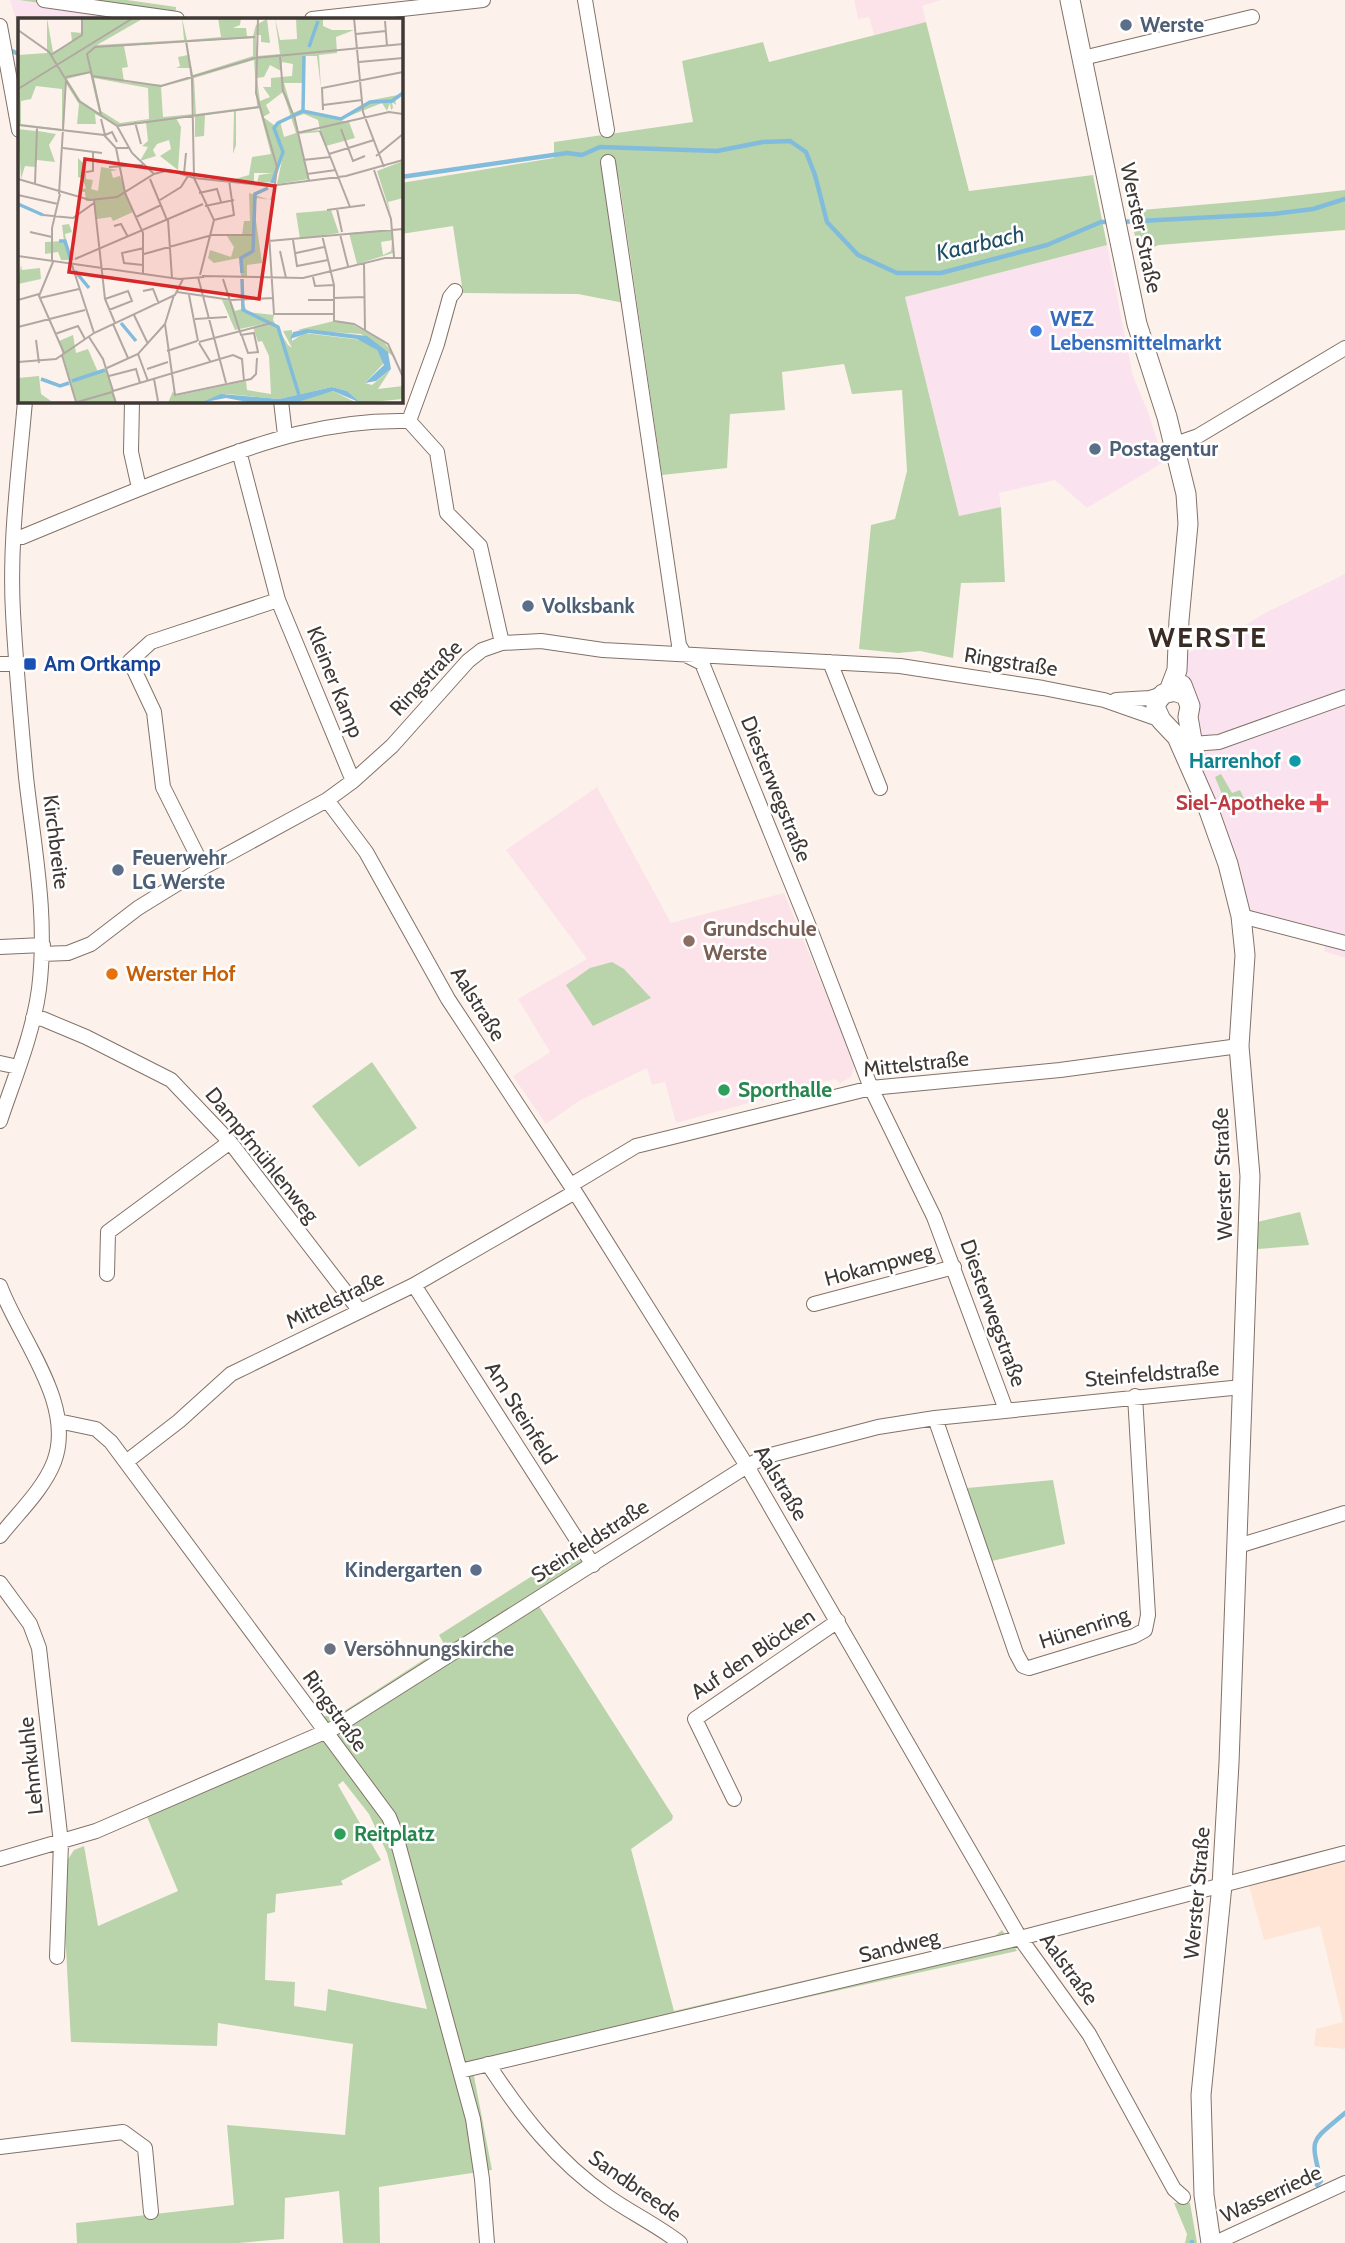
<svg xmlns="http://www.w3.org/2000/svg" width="1345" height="2243" font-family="Cabin,sans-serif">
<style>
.commercial{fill:#fae3ee}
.built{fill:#ffe5d5}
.education{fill:#fce2e9}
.green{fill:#b9d4aa;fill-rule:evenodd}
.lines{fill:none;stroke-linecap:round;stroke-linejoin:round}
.stream{stroke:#82bcdc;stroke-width:4.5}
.minor-casing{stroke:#827268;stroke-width:16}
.major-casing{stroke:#827268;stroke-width:21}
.minor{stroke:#fff;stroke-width:14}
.major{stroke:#fff;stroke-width:19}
.service-dot{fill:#5c6f8a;stroke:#fff;stroke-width:2.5}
.shop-dot{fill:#3f7fe0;stroke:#fff;stroke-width:2.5}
.transit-dot{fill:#1a4fb4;stroke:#fff;stroke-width:2.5}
.culture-dot{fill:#0f9aa8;stroke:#fff;stroke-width:2.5}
.health-dot{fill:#e0444e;stroke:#fff;stroke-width:2.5}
.education-dot{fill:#8d6e63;stroke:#fff;stroke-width:2.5}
.food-dot{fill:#e8710a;stroke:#fff;stroke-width:2.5}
.leisure-dot{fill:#2e9e5b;stroke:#fff;stroke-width:2.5}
.worship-dot{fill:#6b7280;stroke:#fff;stroke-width:2.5}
.labels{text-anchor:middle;stroke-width:5;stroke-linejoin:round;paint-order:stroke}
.service-label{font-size:21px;font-weight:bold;fill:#4e5e75;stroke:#fff;text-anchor:start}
.street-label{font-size:21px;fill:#3f3834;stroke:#fff}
.shop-label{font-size:21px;font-weight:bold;fill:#366cbe;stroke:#fff;text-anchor:start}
.transit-label{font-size:21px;font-weight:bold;fill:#164399;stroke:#fff;text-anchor:start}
.culture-label{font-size:21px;font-weight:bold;fill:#0d838f;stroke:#fff;text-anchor:end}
.health-label{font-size:21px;font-weight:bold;fill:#be3a42;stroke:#fff;text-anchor:end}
.education-label{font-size:21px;font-weight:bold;fill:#785e54;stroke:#fff;text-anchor:start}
.food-label{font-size:21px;font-weight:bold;fill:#c56008;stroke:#fff;text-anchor:start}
.leisure-label{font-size:21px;font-weight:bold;fill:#27864d;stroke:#fff;text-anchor:start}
.worship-label{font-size:21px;font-weight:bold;fill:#5b616d;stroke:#fff;text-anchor:start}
.water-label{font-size:23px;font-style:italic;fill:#1f4d64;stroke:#fff}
.district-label{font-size:28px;font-weight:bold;letter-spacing:2px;fill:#3a2c24;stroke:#fff}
.inset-river{fill:none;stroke:#82bcdc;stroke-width:3.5}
.inset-road{fill:none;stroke:#b1a8a2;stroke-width:2}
.view{fill:#d62828;fill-opacity:0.15;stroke:#d62828;stroke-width:3.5}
.inset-edge{fill:none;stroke:#3f3834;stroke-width:3.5}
</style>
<rect width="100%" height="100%" fill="#fdf2eb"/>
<path class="commercial" d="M 10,0 L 19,0 L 151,19 L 19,19 L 19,30 Z
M 1107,245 L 1133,376 L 1148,412 L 1164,462 L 1087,508 L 1055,480 L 999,493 L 1001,507 L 959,516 L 905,297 Z
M 1345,574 L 1345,958 L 1324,951 L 1326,936 L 1245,914 L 1197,758 L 1179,657 L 1232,633 L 1267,612 Z"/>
<path class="built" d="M 1345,1857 L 1345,2049 L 1314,2046 L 1316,2029 L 1343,2022 L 1320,1926 L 1264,1940 L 1248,1882 Z"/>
<path class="education" d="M 854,0 L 941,0 L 922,6 L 926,22 L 874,35 L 869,17 L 858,19 Z
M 597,787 L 671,923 L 784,893 L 855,1064 L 851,1077 L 840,1083 L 835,1079 L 676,1123 L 665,1082 L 652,1085 L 647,1068 L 579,1101 L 546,1124 L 513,1076 L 550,1052 L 518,999 L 587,959 L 506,850 Z"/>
<path class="green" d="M 19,0 L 127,0 L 176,7 L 175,19 L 151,19 Z
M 926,22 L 969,191 L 1093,175 L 1107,245 L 905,297 L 959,516 L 1001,507 L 1005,582 L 961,583 L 953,658 L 920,651 L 898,653 L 859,649 L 871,525 L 895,519 L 907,471 L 902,390 L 852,394 L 844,364 L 782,372 L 785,410 L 730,414 L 727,468 L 662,475 L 619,179 L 604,182 L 624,303 L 578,294 L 463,293 L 453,226 L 401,234 L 401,183 L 554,158 L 554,142 L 693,122 L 682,61 L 763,42 L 769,62 Z
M 1345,190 L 1345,230 L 1159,245 L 1138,252 L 1130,211 L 1257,200 Z
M 1221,774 L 1232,793 L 1240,790 L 1247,805 L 1230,814 L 1215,777 Z
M 612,962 L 624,969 L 651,998 L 593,1026 L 566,985 L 590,968 Z
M 372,1062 L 417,1128 L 359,1167 L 312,1106 Z
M 1300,1212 L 1309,1245 L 1258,1249 L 1257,1222 Z
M 1053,1480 L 1065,1544 L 992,1561 L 967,1488 Z
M 567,1554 L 589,1564 L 535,1600 L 673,1816 L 672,1820 L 631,1849 L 674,2011 L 995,1936 L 1002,1930 L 1017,1951 L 473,2071 L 492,2170 L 379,2187 L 380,2243 L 343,2243 L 339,2191 L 285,2198 L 284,2239 L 238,2243 L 77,2243 L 76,2223 L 234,2205 L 227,2125 L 345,2135 L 353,2044 L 218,2023 L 217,2046 L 71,2042 L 64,1912 L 65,1864 L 74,1850 L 84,1846 L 98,1926 L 178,1891 L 145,1812 L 312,1739 L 324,1716 L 338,1715 L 445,1646 L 439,1635 ZM 343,1781 L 369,1814 L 387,1853 L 427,2009 L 328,1989 L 326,2011 L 294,2006 L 295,1982 L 265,1980 L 267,1914 L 275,1912 L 276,1894 L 343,1885 L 341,1881 L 381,1860 L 338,1785 Z
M 1174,2203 L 1190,2203 L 1197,2243 L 1185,2243 L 1187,2234 Z"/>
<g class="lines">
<path class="stream" d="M 7,49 L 19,54
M 401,177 L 567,153 L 582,155 L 600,147 L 717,151 L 763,142 L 790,141 L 806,152 L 815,175 L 827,222 L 858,255 L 897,273 L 941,273 L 1047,245 L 1101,222 L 1111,222
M 1120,222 L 1273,214 L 1313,209 L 1345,199
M 1317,2185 L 1321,2181 C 1310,2136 1310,2143 1345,2113
M 1192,2243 L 1192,2242"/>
<g class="minor-casing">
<path id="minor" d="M 44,0 L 177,19
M 585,0 L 607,130
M 312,19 L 483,0
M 0,26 L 19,130
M 1083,58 L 1252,17
M 608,162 L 679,645 L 684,654 L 702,663 L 810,929 L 871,1088 L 934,1217 L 1006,1410
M 132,401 L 131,452 L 139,488
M 281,401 L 285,435
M 409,421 L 437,344 L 450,297 L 455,291
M 1175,444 L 1198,436 L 1345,348
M 239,451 L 278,600 L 353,781
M 14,537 L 22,537 C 78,514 134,490 191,469 C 264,441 329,419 409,421 L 437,452 L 447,513 L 480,546 L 502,643
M 830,662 L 880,788
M 0,664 L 18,664
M 1116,700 L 1150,698 L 1163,694
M 1192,744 L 1219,742 L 1345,697
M 327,800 L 366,852 L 448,999 L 575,1192 L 747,1466 L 1020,1938 L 1089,2034 L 1174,2189 L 1183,2197
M 206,866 L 198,857 L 163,787 L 154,712 L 130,661 L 151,642 L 278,600
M 1241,916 L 1345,943
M 0,947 L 43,945
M 42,954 L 68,953 L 91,944 L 138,908 L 206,866 L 327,800 L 353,781 L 392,746 L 468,661 L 482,650 L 502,643 L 541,641 L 603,650 L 900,666 L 1043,688 L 1104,700 L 1161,720
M 33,1018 L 43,1019 L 86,1037 L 171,1080 L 230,1142 L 360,1311
M 0,1063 L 18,1067
M 0,1121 C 14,1079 33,1034 39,989 C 48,916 34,849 26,777 C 21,723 16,668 13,613 C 9,542 19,471 25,401
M 571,1185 L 636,1146 L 871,1088 L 1060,1070 L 1239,1046
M 107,1274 L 108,1232 L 230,1142
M 414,1285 L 593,1565
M 0,1286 C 19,1338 76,1404 54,1462 C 43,1490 18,1513 0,1536
M 814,1304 L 954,1267
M 935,1418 L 1016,1653 L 1023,1666 L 1029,1668 L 1134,1636 L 1145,1630 L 1148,1615 L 1135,1396
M 58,1421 L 96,1429 L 111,1442 L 389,1817 L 395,1832 L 473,2119 L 482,2179 L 487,2243
M 126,1462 L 179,1421 L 231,1374 L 414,1285 L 575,1192
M 1238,1546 L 1345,1513
M 0,1583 L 30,1624 L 39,1648 L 61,1843 L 57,1957
M 734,1799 L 695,1719 L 838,1621
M 0,1859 L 96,1831 L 334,1728 L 747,1466 L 767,1456 L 878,1427 L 935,1418 L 1242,1387
M 488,2064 C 521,2115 557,2161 607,2196 C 631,2213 657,2225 680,2243
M 460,2071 L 1020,1938 L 1345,1853
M 0,2147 L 123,2132 L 145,2148 L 151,2212
M 1215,2243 L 1345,2183"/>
</g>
<g class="major-casing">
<path id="major" d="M 1070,0 L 1137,324 L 1167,417 L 1186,494 L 1188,524 L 1179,620 L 1177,670 L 1169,691
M 1182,685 L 1190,706 L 1188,717 L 1195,757
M 1185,695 L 1174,691 L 1163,694 L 1156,703 L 1156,709 L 1161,720 L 1177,737 L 1207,805 L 1228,864 L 1241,916 L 1245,955 L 1239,1046 L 1250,1176 L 1229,1763 L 1222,1885 L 1201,2095 L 1204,2195 L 1211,2243"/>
</g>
<use href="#minor" class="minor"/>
<use href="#major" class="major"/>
</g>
<g class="service-dot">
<circle cx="1126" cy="25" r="7"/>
<circle cx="1095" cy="449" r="7"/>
<circle cx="528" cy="606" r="7"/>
<circle cx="118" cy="870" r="7"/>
<circle cx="476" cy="1570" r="7"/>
</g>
<circle class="shop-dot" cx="1036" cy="331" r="7"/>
<rect class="transit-dot" x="23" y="657" width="14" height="14" rx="3.5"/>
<circle class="culture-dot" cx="1295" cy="761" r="7"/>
<path class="health-dot" d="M1315.5 792.5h7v7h7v7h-7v7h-7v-7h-7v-7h7z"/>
<circle class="education-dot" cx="689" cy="941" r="7"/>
<circle class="food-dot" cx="112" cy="974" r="7"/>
<g class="leisure-dot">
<circle cx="724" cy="1090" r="7"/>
<circle cx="340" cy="1834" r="7"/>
</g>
<circle class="worship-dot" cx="330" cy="1649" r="7"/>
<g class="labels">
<g class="service-label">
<text x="1140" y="32">Werste</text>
<text x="1109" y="456">Postagentur</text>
<text x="542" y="613">Volksbank</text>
<text x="132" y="865">Feuerwehr<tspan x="132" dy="24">LG Werste</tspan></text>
<text x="462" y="1577" text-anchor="end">Kindergarten</text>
</g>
<g class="street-label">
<text transform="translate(1141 228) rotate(78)" y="7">Werster Straße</text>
<text transform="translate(1011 662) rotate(9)" y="7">Ringstraße</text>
<text transform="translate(426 678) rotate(-47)" y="7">Ringstraße</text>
<text transform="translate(335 682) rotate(68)" y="7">Kleiner Kamp</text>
<text transform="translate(776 789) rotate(68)" y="7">Diesterwegstraße</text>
<text transform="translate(56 842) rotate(83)" y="7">Kirchbreite</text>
<text transform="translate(478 1004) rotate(58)" y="7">Aalstraße</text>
<text transform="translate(916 1064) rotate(-6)" y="7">Mittelstraße</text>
<text transform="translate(262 1155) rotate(51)" y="7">Dampfmühlenweg</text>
<text transform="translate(1223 1174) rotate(-92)" y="7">Werster Straße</text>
<text transform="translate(879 1265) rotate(-15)" y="7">Hokampweg</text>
<text transform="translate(335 1300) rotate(-26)" y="7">Mittelstraße</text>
<text transform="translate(993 1313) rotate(70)" y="7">Diesterwegstraße</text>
<text transform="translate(1152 1374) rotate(-5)" y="7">Steinfeldstraße</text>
<text transform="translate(521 1413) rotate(58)" y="7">Am Steinfeld</text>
<text transform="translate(781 1483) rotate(59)" y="7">Aalstraße</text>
<text transform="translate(590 1541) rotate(-33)" y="7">Steinfeldstraße</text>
<text transform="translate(1084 1628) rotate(-18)" y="7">Hünenring</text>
<text transform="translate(753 1654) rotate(-34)" y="7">Auf den Blöcken</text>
<text transform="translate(335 1711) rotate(54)" y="7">Ringstraße</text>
<text transform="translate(31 1766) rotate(-96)" y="7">Lehmkuhle</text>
<text transform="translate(1197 1893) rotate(-85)" y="7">Werster Straße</text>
<text transform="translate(899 1946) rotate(-14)" y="7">Sandweg</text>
<text transform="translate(1069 1969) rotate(54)" y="7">Aalstraße</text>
<text transform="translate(635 2186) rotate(35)" y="7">Sandbreede</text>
<text transform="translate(1271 2194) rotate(-25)" y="7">Wasserriede</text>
</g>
<g class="shop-label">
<text x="1050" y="326">WEZ<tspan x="1050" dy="24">Lebensmittelmarkt</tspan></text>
</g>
<g class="transit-label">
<text x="44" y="671">Am Ortkamp</text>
</g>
<g class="culture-label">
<text x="1281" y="768">Harrenhof</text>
</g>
<g class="health-label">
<text x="1305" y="810">Siel-Apotheke</text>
</g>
<g class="education-label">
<text x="703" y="936">Grundschule<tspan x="703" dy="24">Werste</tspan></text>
</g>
<g class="food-label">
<text x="126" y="981">Werster Hof</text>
</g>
<g class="leisure-label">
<text x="738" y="1097">Sporthalle</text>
<text x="354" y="1841">Reitplatz</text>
</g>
<g class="worship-label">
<text x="344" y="1656">Versöhnungskirche</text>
</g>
<g class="water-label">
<text transform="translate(980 243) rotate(-13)" y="8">Kaarbach</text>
</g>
<g class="district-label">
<text x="1208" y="647">WERSTE</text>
</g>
</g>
<g transform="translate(18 18)">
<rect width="385" height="385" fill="#fdf2eb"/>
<path d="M 29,0 L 35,34 L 54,24 L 53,14 L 65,15 L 65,0 L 126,0 L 79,27 L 166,22 L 164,0 L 169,22 L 203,19 L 200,0 L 223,0 L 222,7 L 215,10 L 228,10 L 229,18 L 235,18 L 238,7 L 249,1 L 252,25 L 243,24 L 243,17 L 238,17 L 239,38 L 262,36 L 257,0 L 262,22 L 279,21 L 278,0 L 305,0 L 305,8 L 314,12 L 336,12 L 318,19 L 319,35 L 301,37 L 303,71 L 299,38 L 287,38 L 286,92 L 322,100 L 354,82 L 385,76 L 377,81 L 378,87 L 374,84 L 375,90 L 373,92 L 372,85 L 369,93 L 364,85 L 321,102 L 331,104 L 337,120 L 308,128 L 301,114 L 280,116 L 291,161 L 259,166 L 265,137 L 259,146 L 256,164 L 239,165 L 241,157 L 254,155 L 236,155 L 236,165 L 217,161 L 231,157 L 234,139 L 253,136 L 241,90 L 218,93 L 218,127 L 215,136 L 216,93 L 187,97 L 186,118 L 177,119 L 177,98 L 158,100 L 163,109 L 160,152 L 142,138 L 153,131 L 151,122 L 139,126 L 135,132 L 138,138 L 122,143 L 130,129 L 124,128 L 130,123 L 128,104 L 101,108 L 77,96 L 78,106 L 59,106 L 61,86 L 47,64 L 46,113 L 20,110 L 20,113 L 38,116 L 31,127 L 37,144 L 19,142 L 17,149 L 7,148 L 3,161 L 0,111 L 18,113 L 18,109 L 0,107 L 0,37 L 29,35 ZM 235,20 L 235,38 L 175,57 L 169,24 ZM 168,24 L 170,37 L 160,39 L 162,48 L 158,50 L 172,50 L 173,59 L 145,67 L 106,64 L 104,50 L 110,49 L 106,28 ZM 236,42 L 239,88 L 178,96 L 176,60 ZM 264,44 L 275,46 L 274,58 L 253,60 L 253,69 L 245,69 L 252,79 L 242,83 L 239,60 L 246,59 L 252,47 L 263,53 ZM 72,55 L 81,94 L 80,94 L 63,83 L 49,61 ZM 76,60 L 130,70 L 131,101 L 102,105 L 83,93 ZM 173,61 L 176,96 L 145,99 L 143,69 ZM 266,65 L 286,65 L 284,91 L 275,95 ZM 18,68 L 44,71 L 44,111 L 3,106 L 3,83 L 13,81 ZM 265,74 L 278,115 L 266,119 L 262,103 L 256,107 L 245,99 L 252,95 L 248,87 ZM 286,96 L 300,102 L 302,112 L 280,114 L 277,99 ZM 60,140 L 68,148 L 68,161 L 75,162 L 73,171 L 80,173 L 83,149 L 100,152 L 93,153 L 95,160 L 102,158 L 115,194 L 95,203 L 93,199 L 79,201 L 76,183 L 68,183 L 67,174 L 59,173 L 68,170 L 64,160 L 60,159 ZM 385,143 L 385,180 L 370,184 L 373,197 L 359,153 ZM 257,168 L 254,182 L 239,180 L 236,189 L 244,245 L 229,247 L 229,258 L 223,258 L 221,240 L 196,245 L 190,240 L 192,232 L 213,239 L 216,229 L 209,218 L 224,217 L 226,203 L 232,203 L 231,175 L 252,182 ZM 313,192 L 321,215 L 282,221 L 278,195 ZM 51,206 L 54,214 L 47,216 L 51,239 L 57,242 L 43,242 L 40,234 L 27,236 L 27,224 L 46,223 L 44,207 ZM 374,212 L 375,222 L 363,224 L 365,237 L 373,233 L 374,224 L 375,235 L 339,246 L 331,215 ZM 3,247 L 4,252 L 22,250 L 23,261 L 0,266 ZM 204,282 L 213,283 L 217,293 L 224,291 L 225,283 L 229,294 L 256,297 L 255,302 L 270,327 L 274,330 L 265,313 L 274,312 L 274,323 L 286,315 L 344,322 L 359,332 L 366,345 L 347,365 L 354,367 L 373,351 L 360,371 L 385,368 L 385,381 L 343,385 L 329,373 L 314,369 L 261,381 L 208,376 L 182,385 L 150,385 L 155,373 L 157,378 L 228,363 L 229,372 L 253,376 L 251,338 L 244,323 L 240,324 L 235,309 L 254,304 L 217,312 ZM 316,303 L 330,304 L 366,324 L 378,340 L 343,316 L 279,312 ZM 55,317 L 58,335 L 70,331 L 80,354 L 89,351 L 99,385 L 58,385 L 41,323 ZM 21,358 L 23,376 L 33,383 L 0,385 L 0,360 ZM 315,373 L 339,385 L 277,385 L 303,376 Z" fill="#b9d4aa" fill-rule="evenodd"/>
<path d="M 289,311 L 349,318 L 370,334 L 373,351 L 358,363 L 347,365 L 366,347 L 359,332 L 339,321 L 290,315 L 272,321 L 275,314 ZM 314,369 L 329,373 L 343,385 L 315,373 L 277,385 L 235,385 L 208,380 L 182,385 L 203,376 L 261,381 Z" fill="#82bcdc"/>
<path class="inset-river" d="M 291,29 L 300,3M 285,93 L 286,38M 254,165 L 265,134 L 256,110 L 260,105 L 285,93 L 323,101 L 352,84 L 374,83 L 385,75M 0,186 L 25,197M 41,223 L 47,223 L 53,242M 57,253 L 71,270M 224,255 L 223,240 L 235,233 L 237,176 L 250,170M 224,261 L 225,292 L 260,309 L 281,377M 103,305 L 118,323M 23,361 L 42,368 L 51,365M 54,363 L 87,352"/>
<path class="inset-road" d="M 240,0 L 238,75 L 259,149 L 251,216 L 256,296 L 315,296M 336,0 L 345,94 L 366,149M 367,3 L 369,28M 0,12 L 31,34 L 61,83 L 99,108 L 114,135 L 136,156M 338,16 L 368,13M 168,23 L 174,60 L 176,160M 33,37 L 64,17 L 64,0M 262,38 L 265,73 L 275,96M 341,44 L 385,40M 74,58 L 143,68 L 237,40 L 385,26M 48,59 L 73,54M 0,71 L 115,0M 305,87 L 344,82M 305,92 L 304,70 L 385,54M 83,97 L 69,36 L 77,29 L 237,19M 276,97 L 291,163M 83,101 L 87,117 L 94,114 L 99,124M 117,104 L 123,126M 0,107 L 86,117 L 98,130 L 111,130M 99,108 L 242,89M 323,111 L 335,143 L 347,138M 302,113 L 332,189M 279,115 L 371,94 L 385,96M 45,130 L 84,135M 98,130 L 107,175 L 125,215 L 125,256M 311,136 L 356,122M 358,138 L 385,116M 285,142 L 313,139M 91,149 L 125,147M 356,152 L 373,201 L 376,239M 68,154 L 75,153 L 75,134M 166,156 L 168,135M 289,156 L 318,152M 176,160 L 196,202 L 182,257M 0,161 L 72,182 L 99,179 L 136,156 L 151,152 L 176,160 L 251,168 L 328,158 L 385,142M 132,161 L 149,202M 17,166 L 19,109M 181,175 L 199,171 L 203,184M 41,176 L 48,62M 0,177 L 40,186M 76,182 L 87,281 L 97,305M 142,182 L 163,169 L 170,158M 187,188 L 216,182M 319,191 L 324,214M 309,192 L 347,187M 25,197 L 55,200 L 76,185M 118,199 L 143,187M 150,202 L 154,260M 196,202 L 216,197 L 211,162M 96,208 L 103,206 L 110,219M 12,214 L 34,219M 322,216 L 330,248M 304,217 L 316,267 L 316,303 L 336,306 L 370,326 L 385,359M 275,222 L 279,248 L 310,242M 251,223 L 385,211M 262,233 L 268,260M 278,235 L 306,229M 126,236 L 194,217 L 236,217M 0,238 L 161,261 L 186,259M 57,241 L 185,186M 34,243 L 34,210 L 42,176M 35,244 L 21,278 L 46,335M 53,244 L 76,315M 346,245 L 347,313M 125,247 L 106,245 L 104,235 L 126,230M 184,258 L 285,260 L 367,240 L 385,240M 180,259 L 208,365M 295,259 L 297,268 L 316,267M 205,261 L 223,317 L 236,315 L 240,334 L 230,335 L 224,318M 125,273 L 135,271 L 141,286M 159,274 L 213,282 L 255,280M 156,277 L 147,306 L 157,377 L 233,361 L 238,356 L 239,340M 171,277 L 180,323M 22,280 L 61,271M 315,280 L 347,279M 87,281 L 110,273 L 114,283 L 91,292M 0,282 L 21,276M 290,282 L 315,282M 116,297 L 130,326M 177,301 L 209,299M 95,306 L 110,340M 0,309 L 67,292M 37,316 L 60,308 L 67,321M 71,319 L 85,341 L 95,373 L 215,337 L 224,341 L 226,363M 18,322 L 21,345M 181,324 L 253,305M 181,325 L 192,343M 149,333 L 179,323M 120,336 L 130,363M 44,337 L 58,384M 0,344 L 38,341 L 76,315 L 157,277 L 165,261M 89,350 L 120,336 L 147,306M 129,351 L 150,344M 91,358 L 118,351 L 122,365M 136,361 L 140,383M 56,385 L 94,374 L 98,385"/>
<path class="view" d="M 67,141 L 257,168 L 241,281 L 51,254 Z"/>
<rect width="385" height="385" class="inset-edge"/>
</g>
</svg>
